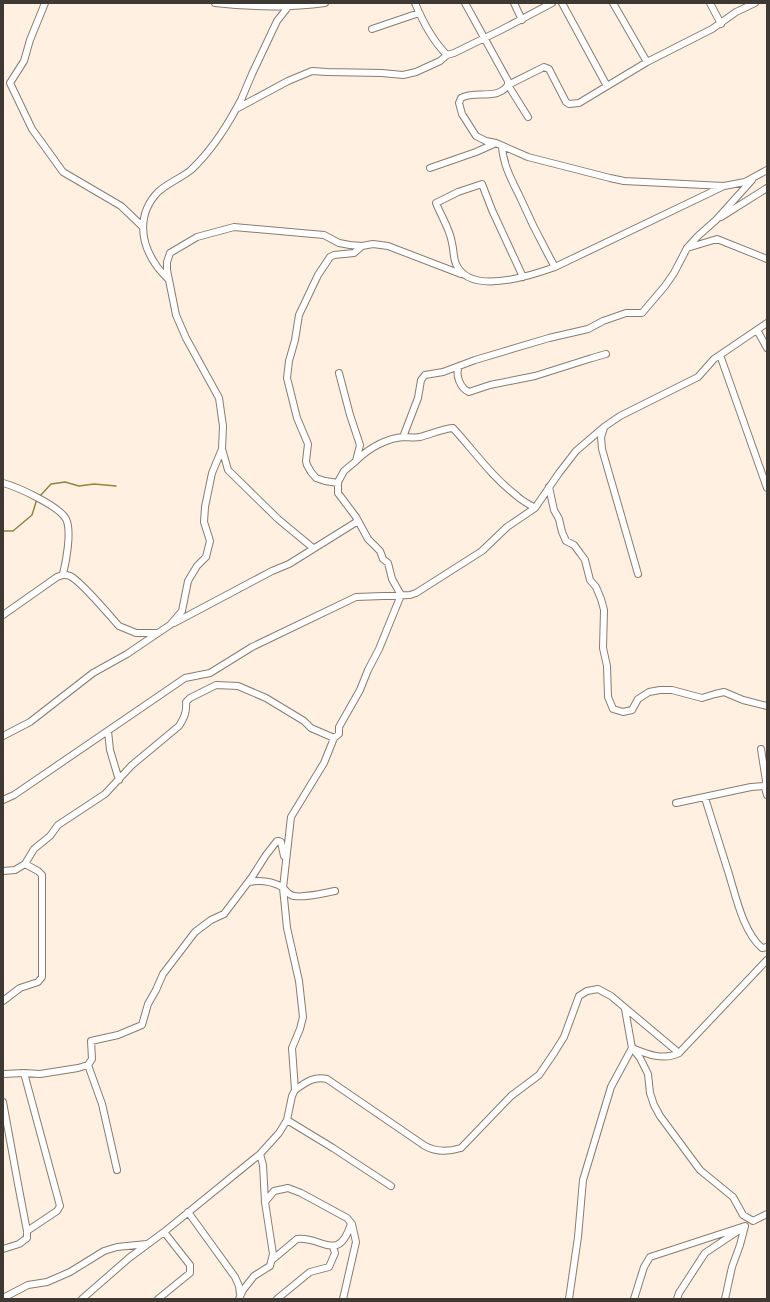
<svg xmlns="http://www.w3.org/2000/svg" width="770" height="1302" font-family="Lato,sans-serif">
<style>
.lines{fill:none;stroke-linecap:round;stroke-linejoin:round}
.stream{stroke:#8b893d;stroke-width:1.5}
.minor-casing{stroke:#897c6f;stroke-width:8}
.minor{stroke:#fff;stroke-width:6}
</style>
<rect width="100%" height="100%" fill="#fff0e1"/>
<g class="lines">
<path class="stream" d="M 40,496 L 51,484 L 65,482 L 79,486 L 94,484 L 116,486
M 3,531 L 13,531 L 32,515 L 37,499"/>
<g class="minor-casing">
<path id="minor" d="M 45,3 L 30,40 L 24,61 L 10,83 L 32,129 L 63,172 L 121,206 L 143,227
M 215,3 C 251,7 289,8 325,3
M 289,3 L 288,7 L 277,21 L 252,74 L 241,100 L 236,109 L 288,81 L 312,71 L 327,72 L 382,73 L 403,75 L 416,72 L 440,61 L 447,55
M 415,3 C 422,20 434,42 447,55 L 454,53 L 501,30 L 552,3
M 465,3 L 508,81 L 508,85 C 497,101 475,90 461,98 L 459,103 L 462,114 L 476,136 L 486,141 L 496,143 L 528,157 L 610,178 L 624,181 L 724,186 L 745,182 L 767,170
M 514,3 L 522,20
M 562,3 L 607,86
M 613,3 L 647,62
M 710,3 L 721,24
M 372,29 L 419,13
M 528,117 L 508,85 L 544,67 L 549,69 L 566,102 L 569,104 L 579,103 L 647,62 L 712,29 L 736,12 L 755,3
M 502,146 C 503,164 511,179 519,195 C 530,220 542,244 555,267
M 430,168 L 476,152 L 496,143
M 721,217 L 767,188
M 687,248 L 717,239 L 767,259
M 523,277 L 492,210 L 482,184 L 458,192 L 436,203 C 441,216 450,229 452,243 C 454,250 453,257 456,264 C 470,296 530,276 555,267 L 724,186
M 168,279 C 164,274 159,270 156,265 C 140,242 137,214 158,192 C 168,183 181,178 191,170 C 210,152 224,131 236,109
M 757,330 L 767,348
M 720,355 L 767,488
M 459,366 C 455,375 460,388 469,392 L 490,385 L 535,376 L 592,358 L 606,354
M 604,428 L 601,437 L 602,449 L 638,574
M 403,437 L 418,398 L 421,380 L 425,375 L 443,372 L 475,360 L 549,338 L 588,329 L 603,321 L 626,313 L 642,313 L 665,286 L 674,273 L 687,248 L 698,236 L 716,220 L 752,180
M 357,460 C 369,448 387,438 404,437 C 409,437 414,438 420,437 C 431,434 442,429 453,428 C 474,451 492,477 517,496 C 522,501 529,504 535,508 L 559,473 L 576,451 L 604,427 L 620,416 L 698,377 L 714,359 L 767,323
M 3,483 C 18,487 59,506 66,519 C 72,531 66,562 63,574
M 338,483 L 325,481 L 316,478 L 311,472 L 307,465 L 306,461 L 308,444 L 297,418 L 287,378 L 289,361 L 295,340 L 299,315 L 318,275 L 330,257 L 334,255 L 354,253 L 362,246 L 373,244 L 388,246 L 461,274
M 549,487 L 554,510 L 559,519 L 562,532 L 566,541 L 574,545 L 580,553 L 585,560 L 590,580 L 596,587 L 601,599 L 604,610 L 603,648 L 607,666 L 608,697 L 613,709 L 623,712 L 632,710 L 638,699 L 649,692 L 660,690 L 672,690 L 702,698 L 715,694 L 724,692 L 743,700 L 767,706
M 313,548 L 278,519 L 228,470 L 222,449 L 223,426 L 219,398 L 186,338 L 176,315 L 167,270 L 167,262 L 170,253 L 197,237 L 234,227 L 324,235 L 339,243 L 350,245 L 362,246
M 3,615 L 57,577 C 62,575 65,574 70,576 C 81,581 109,615 119,626 L 136,633 L 158,633 L 170,625 L 182,611 L 188,581 L 197,566 L 206,557 L 210,541 L 204,522 L 205,507 L 212,473 L 222,449
M 174,623 L 272,571 L 289,564 L 358,521
M 108,731 L 110,750 L 119,780
M 3,736 L 30,722 L 93,673 L 127,654 L 158,633
M 761,749 L 766,781 L 765,788 L 767,795
M 705,798 C 712,821 720,845 727,868 C 735,892 742,931 762,948 L 767,947
M 3,800 L 14,795 L 185,678 L 210,673 L 252,647 L 356,597 L 410,595 L 416,593 L 482,551 L 507,527 L 535,508
M 676,803 L 751,787 L 765,786
M 3,871 L 15,870 L 25,864 L 34,849 L 50,836 L 58,825 L 105,794 L 132,765 L 179,726 C 184,718 187,712 186,702 L 190,698 L 216,685 L 238,686 L 266,698 L 304,721 L 311,728 L 334,738
M 249,882 C 260,880 271,881 282,887 C 286,890 288,895 294,896 C 305,898 324,893 335,891
M 3,1001 L 20,988 L 38,982 L 42,977 L 42,875 L 38,871 L 25,864
M 625,1009 L 632,1048 C 647,1054 663,1061 679,1053 L 767,960
M 88,1065 L 102,1104 L 117,1170
M 24,1073 L 60,1206 L 57,1211 L 27,1231
M 3,1074 L 24,1073 L 40,1074 L 78,1068 L 88,1065 L 92,1059 L 91,1041 L 118,1035 L 142,1025 L 148,1004 L 156,990 L 163,974 L 195,932 L 211,920 L 224,914 L 252,877 L 266,855 L 277,841 L 279,841 L 281,842 L 284,856
M 295,1090 C 306,1082 314,1076 327,1079 L 425,1146 C 436,1152 448,1152 461,1148 L 511,1096 L 539,1075 L 554,1053 L 564,1037 L 579,996 L 587,991 L 598,989 L 611,996 L 679,1053
M 3,1102 L 18,1184 L 27,1231 L 27,1238 L 19,1244 L 3,1249
M 287,1120 L 333,1148 L 391,1186
M 265,1202 L 274,1191 L 288,1188 L 301,1193 L 347,1218 L 352,1224 L 356,1242 L 343,1299
M 188,1212 L 235,1277 L 239,1286 L 240,1294
M 272,1260 L 297,1239 C 322,1236 338,1264 351,1224
M 3,1298 L 28,1285 L 47,1282 L 70,1272 L 104,1251 L 117,1247 L 147,1244
M 82,1299 L 129,1258 L 164,1232 L 260,1154
M 158,1299 L 190,1273 L 190,1265 L 164,1232
M 239,1299 L 243,1290 L 254,1276 L 270,1266 L 273,1254 L 265,1202 L 263,1165 L 260,1154 L 279,1133 L 287,1120 L 292,1096 L 295,1090 L 292,1048 L 300,1029 L 303,1017 L 299,981 L 287,928 L 283,888 L 291,817 L 324,763 L 334,738 L 339,734 L 339,727 L 360,690 L 368,670 L 379,649 L 401,595 L 392,579 L 388,563 L 383,559 L 380,551 L 368,539 L 356,517 L 338,493 L 338,482 L 344,471 L 356,461 L 360,445 L 350,415 L 339,373
M 277,1299 L 310,1272 L 329,1267 L 335,1253 L 333,1247
M 569,1299 L 578,1237 L 583,1180 L 611,1087 L 632,1048 L 640,1058 L 648,1074 L 650,1093 L 654,1105 L 660,1116 L 700,1170 L 733,1197 L 743,1215 L 753,1221 L 767,1214
M 634,1299 L 644,1267 L 650,1257 L 745,1226
M 677,1299 L 679,1293 L 705,1253 L 738,1231
M 725,1299 L 732,1267 L 740,1245 L 745,1226"/>
</g>
<use href="#minor" class="minor"/>
</g>
<rect width="770" height="1302" fill="none" stroke="#3f3934" stroke-width="8"/>
</svg>
